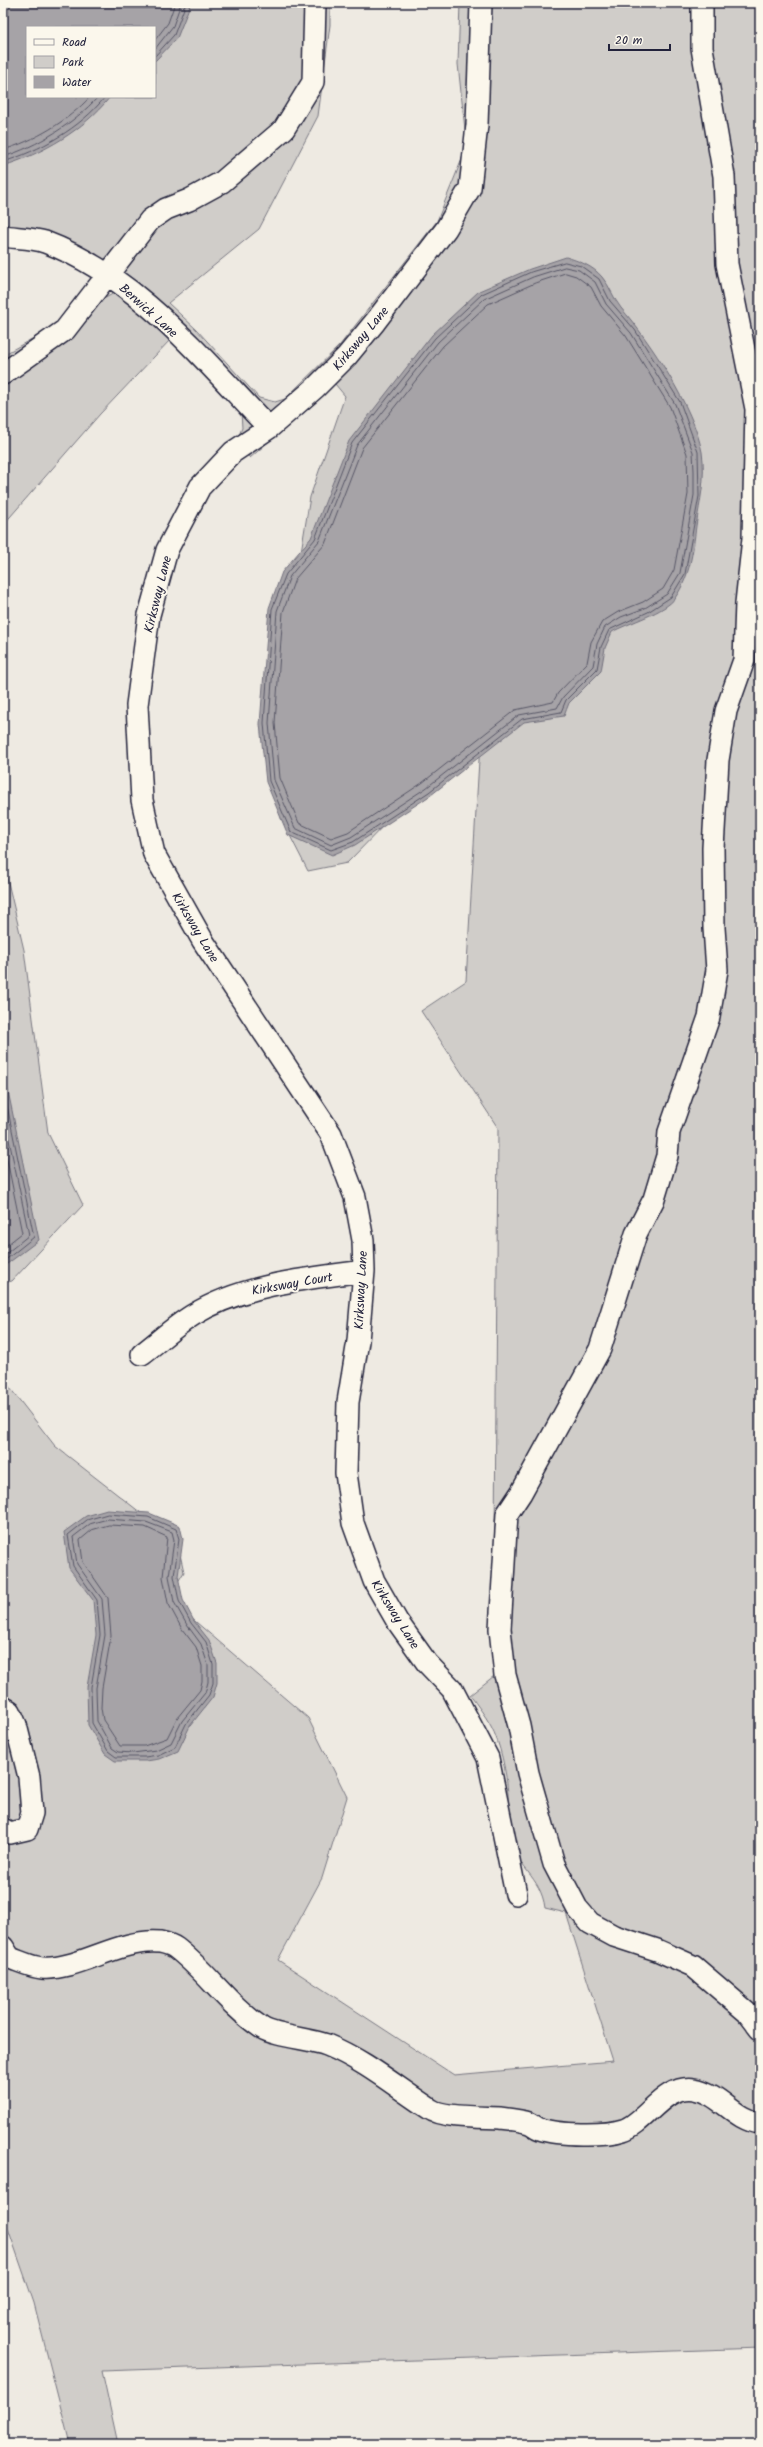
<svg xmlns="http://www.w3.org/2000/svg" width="763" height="2447" font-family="Kalam,sans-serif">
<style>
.green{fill:#d0cdc9;stroke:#797882;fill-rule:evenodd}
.water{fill:#a6a3a7;stroke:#716f7c}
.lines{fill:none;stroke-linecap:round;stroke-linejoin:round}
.shore{stroke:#575666;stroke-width:1}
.minor-casing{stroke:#22223b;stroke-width:24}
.minor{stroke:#fbf7ec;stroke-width:21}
.labels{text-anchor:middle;stroke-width:4;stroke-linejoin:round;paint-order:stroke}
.street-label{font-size:13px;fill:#22223b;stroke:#fbf7ec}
</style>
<rect width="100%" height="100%" fill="#eeeae2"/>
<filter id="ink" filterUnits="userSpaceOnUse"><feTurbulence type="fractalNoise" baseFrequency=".025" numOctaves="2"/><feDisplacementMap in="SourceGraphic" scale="8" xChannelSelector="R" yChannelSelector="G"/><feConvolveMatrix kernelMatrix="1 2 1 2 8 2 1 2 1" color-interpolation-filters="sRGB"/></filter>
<g filter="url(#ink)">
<path class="green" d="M 3,3 L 330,3 L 330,25 L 318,116 L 259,229 L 168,303 L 196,329 L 259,398 L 275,402 L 285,399 L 340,345 L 437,221 L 464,154 L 465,130 L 458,64 L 460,3 L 760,3 L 760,2348 L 102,2371 L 118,2444 L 70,2444 L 34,2303 L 3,2214 L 3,1379 L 55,1446 L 177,1541 L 184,1572 L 168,1598 L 308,1718 L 347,1797 L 322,1878 L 278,1960 L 454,2075 L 613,2061 L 566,1913 L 545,1908 C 541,1876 515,1867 509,1836 C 507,1823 509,1807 508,1794 C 507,1775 500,1742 491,1726 C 485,1715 477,1705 470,1695 L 494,1676 L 498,1128 L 421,1011 L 466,981 L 480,743 L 438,770 L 347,863 L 308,871 L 281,818 L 292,607 L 310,497 L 345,396 L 335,384 L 250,458 L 236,442 L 242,428 L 241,412 L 171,339 L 100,414 L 3,525 L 3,355 L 118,291 L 54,251 L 3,245 ZM 27,27 L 155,27 L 155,97 L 27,97 Z
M 3,861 L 24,950 L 48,1133 L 83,1205 L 12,1281 L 3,1283 Z"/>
<path class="water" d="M 3,3 L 190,3 L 190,5 L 177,38 L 155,61 L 155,27 L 27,27 L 27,97 L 110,97 C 84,130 42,154 3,166 Z
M 566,257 C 579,261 593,266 602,277 C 610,286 613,298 621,308 C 650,341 694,408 702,452 C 706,478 700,501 696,526 C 693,552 690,576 675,598 C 666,612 628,623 612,632 L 605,648 L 601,671 L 569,703 L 564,716 L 524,722 L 431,795 L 355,845 L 332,855 L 288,835 L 266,782 L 260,724 L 269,608 L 282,572 L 311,538 L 349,441 L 432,335 L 479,291 L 530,269 Z
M 3,1067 L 39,1240 L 3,1267 Z
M 107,1510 L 149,1513 L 180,1526 L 183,1539 L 178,1576 L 183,1600 L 194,1621 L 209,1640 L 217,1663 L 217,1683 L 213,1697 L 190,1726 L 178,1751 L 159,1759 L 146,1761 L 115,1761 L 105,1754 L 88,1725 L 87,1687 L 96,1635 L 93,1600 L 69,1568 L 64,1532 L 86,1516 Z"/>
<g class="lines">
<path class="shore" d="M 155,40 L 168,23 L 175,3
M 155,49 L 173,26 L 181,3
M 155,56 L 174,35 L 186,3
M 3,150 C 34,141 68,121 90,97
M 3,157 C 38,146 73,124 98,97
M 3,162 C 39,151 81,128 105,97
M 565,262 L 581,266 L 599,279 L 610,301 L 635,330 L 680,402 L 698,452 L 699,496 L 685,574 L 671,597 L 648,612 L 609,630 L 601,647 L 597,669 L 566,700 L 561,712 L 522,719 L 429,792 L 353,842 L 331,850 L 291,832 L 269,781 L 264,723 L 272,609 L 286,574 L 315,539 L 352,443 L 435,338 L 482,294 L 531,272 Z
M 565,267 L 579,270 L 595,282 L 606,304 L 631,333 L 675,404 L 693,452 L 694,471 L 694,495 L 680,573 L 667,594 L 645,608 L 621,617 L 605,627 L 597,644 L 593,666 L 563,697 L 557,708 L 519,715 L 426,788 L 351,837 L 331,845 L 295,828 L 274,780 L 269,723 L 277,611 L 290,576 L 319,541 L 357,445 L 438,342 L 484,299 L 533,277 Z
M 566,273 L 576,276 L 591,287 L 601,306 L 626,336 L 670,407 L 687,454 L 688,494 L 674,570 L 663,589 L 643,602 L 618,612 L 602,622 L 591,642 L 587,663 L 558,693 L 553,702 L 515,710 L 422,783 L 348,832 L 331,838 L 299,823 L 280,778 L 275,723 L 283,612 L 295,579 L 325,544 L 362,448 L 443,346 L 488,304 L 535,283 Z
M 3,1086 L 34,1237 L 3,1262
M 3,1111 L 29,1235 L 3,1256
M 3,1140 L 22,1233 L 3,1248
M 108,1514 L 148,1517 L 176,1529 L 179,1539 L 174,1576 L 179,1601 L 191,1623 L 206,1642 L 213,1664 L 213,1683 L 209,1695 L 186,1724 L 175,1747 L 158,1755 L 145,1757 L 116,1757 L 108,1751 L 92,1723 L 91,1687 L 100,1635 L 97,1600 L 73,1566 L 68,1535 L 87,1520 Z
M 108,1519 L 146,1522 L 172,1532 L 174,1540 L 169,1576 L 174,1602 L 187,1625 L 201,1644 L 208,1665 L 208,1682 L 205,1693 L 182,1721 L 171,1743 L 156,1750 L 133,1753 L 118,1752 L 112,1748 L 97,1721 L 96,1688 L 105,1635 L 102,1599 L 77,1564 L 73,1537 L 90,1524 Z
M 109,1525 L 145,1527 L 167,1537 L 163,1577 L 168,1603 L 182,1629 L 196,1647 L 202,1666 L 202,1681 L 200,1690 L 177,1718 L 167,1738 L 144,1746 L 120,1746 L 103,1720 L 101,1708 L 102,1688 L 111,1636 L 108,1598 L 83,1562 L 80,1540 L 92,1530 Z"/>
<g class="minor-casing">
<path id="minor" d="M 481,3 L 477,125 L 470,188 L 446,229 L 375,322 L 347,356 L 315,388 L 269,428 L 233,452 L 200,487 L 167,550 L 149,615 L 137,705 L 142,800 L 154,854 L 203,941 L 331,1134 L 355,1197 L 363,1240 L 364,1271 L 358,1341 L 348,1402 L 346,1473 L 353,1523 L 374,1581 L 397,1621 L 427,1663 L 452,1689 L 488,1758 L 516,1894
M 702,3 L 702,48 L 724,176 L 727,264 L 756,409 L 753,538 L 746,603 L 744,660 L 726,711 L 718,760 L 713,848 L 714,928 L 717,970 L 709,1017 L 669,1132 L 667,1156 L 654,1199 L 636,1234 L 600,1349 L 521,1493 L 507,1514 L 500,1629 L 505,1675 L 519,1726 L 528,1773 L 554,1864 L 577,1908 L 590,1923 L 614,1936 L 657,1950 L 693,1966 L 747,2012 L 760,2029
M 3,236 C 16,238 33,238 45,242 C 138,277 202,359 269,428
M 3,374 L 65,330 L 150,220 L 166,209 L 189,200 L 222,182 L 284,129 L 313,82 L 315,3
M 142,1354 C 159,1341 175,1326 193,1315 C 241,1285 308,1278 364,1271
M 3,1707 L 10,1711 L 16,1725 L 29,1777 L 32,1813 L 27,1829 L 10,1833 L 3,1829
M 3,1947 L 10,1958 C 19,1961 31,1967 42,1968 C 77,1971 120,1938 160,1942 C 165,1943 172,1945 176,1948 C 206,1971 229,2006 262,2028 C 275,2036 310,2039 327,2045 C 366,2061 396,2087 430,2109 C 442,2118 485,2117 500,2118 C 509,2119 521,2120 529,2123 C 533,2124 536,2128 540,2129 C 558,2135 605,2136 623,2130 C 646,2123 664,2084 694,2089 C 720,2093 734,2120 760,2123"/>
</g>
<use href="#minor" class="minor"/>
</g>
</g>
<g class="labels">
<g class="street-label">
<text transform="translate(149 310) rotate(42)" y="5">Berwick Lane</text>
<text transform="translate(360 338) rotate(-50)" y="5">Kirksway Lane</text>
<text transform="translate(157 594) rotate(-76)" y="5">Kirksway Lane</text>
<text transform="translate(196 927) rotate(59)" y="5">Kirksway Lane</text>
<text transform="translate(292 1283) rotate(-10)" y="5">Kirksway Court</text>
<text transform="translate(360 1290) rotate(-87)" y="5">Kirksway Lane</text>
<text transform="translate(396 1614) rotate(58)" y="5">Kirksway Lane</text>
</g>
</g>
<rect width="763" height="2447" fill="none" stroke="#fbf7ec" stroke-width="16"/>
<rect x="8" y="8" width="747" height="2431" fill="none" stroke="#22223b" stroke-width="1.5" filter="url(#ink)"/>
<rect x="26" y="26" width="130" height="72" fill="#fbf7ec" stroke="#a4a2a5"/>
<rect x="34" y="39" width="20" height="6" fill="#fbf7ec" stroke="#a4a2a5"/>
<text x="62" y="46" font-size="12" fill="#22223b">Road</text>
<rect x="34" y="56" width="20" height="12" fill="#d0cdc9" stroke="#a4a2a5"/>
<text x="62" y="66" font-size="12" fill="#22223b">Park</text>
<rect x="34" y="76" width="20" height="12" fill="#a6a3a7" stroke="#a4a2a5"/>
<text x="62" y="86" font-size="12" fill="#22223b">Water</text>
<path d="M609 44v6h61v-6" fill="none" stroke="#22223b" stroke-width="2"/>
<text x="615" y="44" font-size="12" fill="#22223b" stroke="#fbf7ec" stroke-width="3" paint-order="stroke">20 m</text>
</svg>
